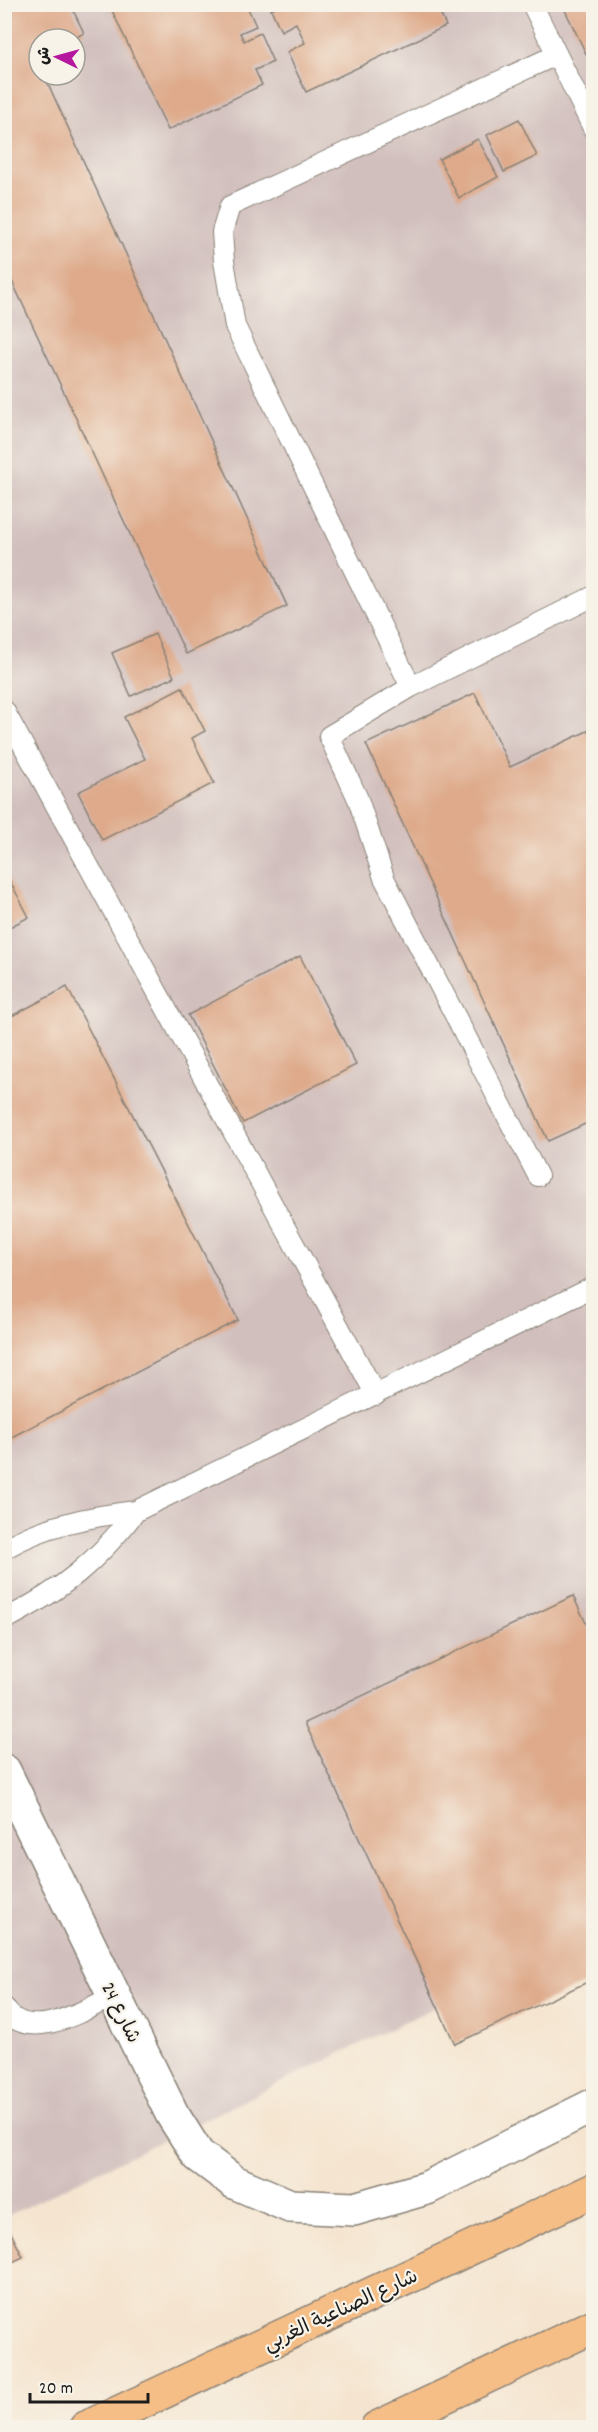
<svg xmlns="http://www.w3.org/2000/svg" width="598" height="2432" font-family="Dekko,'Playpen Sans Arabic',sans-serif">
<style>
.industrial{fill:#d1bfbd;fill-rule:evenodd}
.building{fill:#deaa8b}
.lines{fill:none;stroke-linecap:round;stroke-linejoin:round}
.lane-casing{stroke:#888076;stroke-width:22}
.street-casing{stroke:#888076;stroke-width:36}
.primary-casing{stroke:#888076;stroke-width:36}
.lane{stroke:#fff;stroke-width:20}
.street{stroke:#fff;stroke-width:33}
.primary{stroke:#f6be87;stroke-width:33}
.labels{text-anchor:middle;stroke-width:4.5;stroke-linejoin:round;paint-order:stroke}
.street-label{font-size:20px;fill:#1c1c1c;stroke:#f7f3e8}
</style>
<rect width="100%" height="100%" fill="#f7f3e8"/>
<filter id="ink" filterUnits="userSpaceOnUse"><feTurbulence type="fractalNoise" baseFrequency=".0167" numOctaves="2"/><feDisplacementMap in="SourceGraphic" scale="12" xChannelSelector="R" yChannelSelector="G"/><feConvolveMatrix kernelMatrix="1 2 1 2 8 2 1 2 1" color-interpolation-filters="sRGB"/></filter>
<filter id="wash" filterUnits="userSpaceOnUse"><feTurbulence type="fractalNoise" baseFrequency=".008" numOctaves="4" result="noise"/><feDisplacementMap in="SourceGraphic" scale="24" xChannelSelector="R" yChannelSelector="G"/><feGaussianBlur stdDeviation="1.35" result="paint"/><feColorMatrix in="noise" values="0 0 0 0 0 0 0 0 0 0 0 0 0 0 0 0 0 1.4 0 .05"/><feComposite in="paint" operator="in"/></filter>
<g filter="url(#wash)">
<rect width="100%" height="100%" fill="#f5e5d0"/>
<path class="industrial" d="M 5,5 L 593,5 L 593,1930 L 5,2217 ZM 39,39 L 75,39 L 75,75 L 39,75 Z"/>
<g id="blocks">
<path class="building" d="M 4,4 L 70,4 L 84,33 L 73,39 L 39,39 L 39,56 L 36,58 L 39,63 L 39,75 L 44,75 L 287,606 L 186,654 L 4,264 Z
M 109,4 L 223,4 L 224,7 L 229,4 L 246,4 L 256,26 L 240,33 L 244,41 L 260,33 L 273,62 L 255,70 L 262,85 L 168,130 Z
M 282,4 L 436,4 L 446,26 L 306,92 L 287,52 L 305,43 L 296,23 L 281,31 L 271,9 Z
M 562,4 L 594,4 L 594,70 Z
M 519,119 L 537,156 L 504,172 L 487,135 Z
M 478,139 L 498,177 L 459,198 L 439,159 Z
M 155,634 L 174,677 L 131,696 L 112,653 Z
M 182,687 L 205,731 L 192,738 L 214,783 L 102,840 L 78,792 L 145,759 L 124,717 Z
M 475,693 L 510,767 L 594,728 L 594,1120 L 548,1141 L 366,744 Z
M 4,870 L 29,917 L 4,930 Z
M 300,956 L 356,1065 L 243,1123 L 188,1015 Z
M 67,987 L 238,1320 L 4,1441 L 4,1020 Z
M 573,1596 L 594,1640 L 594,1979 L 455,2044 L 305,1723 Z
M 4,2219 L 23,2257 L 4,2266 Z"/>
</g>
</g>
<g filter="url(#ink)">
<use href="#blocks" fill-opacity="0" stroke="#888076" stroke-width="1.5"/>
<g class="lines">
<g class="lane-casing">
<path id="lane" d="M 532,4 L 594,130
M 411,687 L 235,326 L 224,261 L 222,232 L 230,206 L 556,55
M 4,710 L 376,1395
M 538,1176 L 384,878 L 358,799 L 329,736 L 411,687 L 594,596
M 4,1549 C 44,1525 92,1516 136,1511 L 594,1287
M 4,1620 C 62,1590 97,1562 136,1511
M 4,2007 C 27,2046 86,2009 114,1996"/>
</g>
<g class="street-casing">
<path id="street" d="M 4,1771 L 172,2114 L 198,2155 L 234,2182 L 290,2206 L 354,2209 L 427,2188 L 594,2105"/>
</g>
<g class="primary-casing">
<path id="primary" d="M 86,2428 L 594,2190
M 377,2428 L 594,2326"/>
</g>
<use href="#lane" class="lane"/>
<use href="#street" class="street"/>
<use href="#primary" class="primary"/>
</g>
</g>
<g class="labels">
<g class="street-label">
<text transform="translate(122 2012) rotate(64)" y="7">شارع 24</text>
<text transform="translate(340 2309) rotate(-25)" y="7">شارع الصناعية الغربي</text>
</g>
</g>
<rect width="598" height="2432" fill="none" stroke="#f7f3e8" stroke-width="24"/>
<g transform="translate(57 57) rotate(275)"><circle r="28" fill="#f7f3e8" stroke="#9f9d96" stroke-width="1.5"/>
<path d="M0-4.5L10 22L0 15L-10 22Z" fill="#b5179e"/>
<text y="-9" font-size="16" font-weight="bold" text-anchor="middle" fill="#1c1c1c">ش</text>
</g>
<path d="M30 2393v9h118v-9" fill="none" stroke="#1c1c1c" stroke-width="3"/>
<text x="39" y="2393" font-size="18" fill="#1c1c1c" stroke="#f7f3e8" stroke-width="4.5" paint-order="stroke">20 m</text>
</svg>
